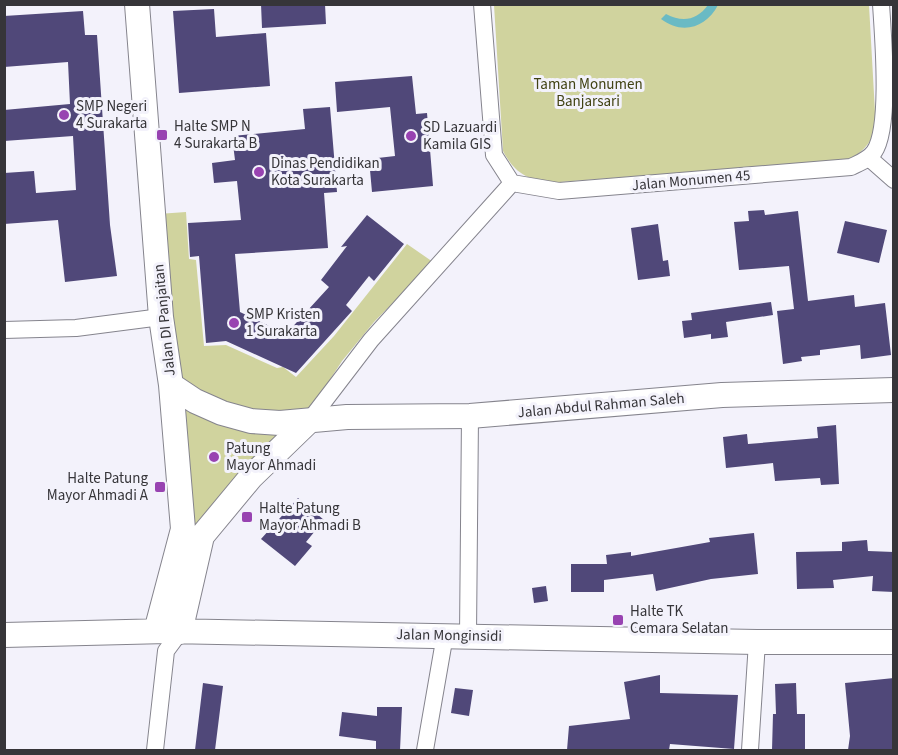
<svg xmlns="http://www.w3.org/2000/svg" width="898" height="755" font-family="'Source Sans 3',sans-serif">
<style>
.green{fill:#d0d39e}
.water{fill:#6abac4}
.building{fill:#504879}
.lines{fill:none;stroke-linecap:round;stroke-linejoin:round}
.minor-casing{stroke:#85848d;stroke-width:18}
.secondary-casing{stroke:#85848d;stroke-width:26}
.minor{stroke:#fff;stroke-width:16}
.secondary{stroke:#fff;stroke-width:24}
.poi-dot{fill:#9843b1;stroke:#f3f2fb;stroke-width:2}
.labels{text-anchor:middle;stroke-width:6;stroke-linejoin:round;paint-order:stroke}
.park-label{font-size:15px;fill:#414213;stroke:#f3f2fb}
.poi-label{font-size:15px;fill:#363539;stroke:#f3f2fb;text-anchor:start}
.street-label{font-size:15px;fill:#363539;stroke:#f3f2fb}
</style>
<rect width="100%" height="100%" fill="#f3f2fb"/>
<path class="green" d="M 494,5 L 869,5 L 876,130 C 869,145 862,153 847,160 L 547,183 C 525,178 514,172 503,151 Z
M 186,212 L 189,259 L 196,260 L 204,346 L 226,345 L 277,368 L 283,367 L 296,377 L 334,336 L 407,244 L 433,262 L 374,322 L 342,361 L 307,415 L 227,406 L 175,380 L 158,214 Z
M 175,393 L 303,424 L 194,536 Z"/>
<path class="water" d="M 708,5 L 718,5 C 706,28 682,35 661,19 L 666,14 C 683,23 697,20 708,5 Z"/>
<path class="building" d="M 261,4 L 325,4 L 326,24 L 262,28 Z
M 214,9 L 216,37 L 266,33 L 270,86 L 179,93 L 173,11 Z
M 83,11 L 85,35 L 97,35 L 110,225 L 117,276 L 65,282 L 58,220 L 4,224 L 4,173 L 34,171 L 36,193 L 76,190 L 73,136 L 4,141 L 4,110 L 70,104 L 68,62 L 4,67 L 4,16 Z
M 412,76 L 416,114 L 427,113 L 433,186 L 372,192 L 369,159 L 395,156 L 390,107 L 337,112 L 335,82 Z
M 330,107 L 337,192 L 324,193 L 328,248 L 235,254 L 240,312 L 286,334 L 329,287 L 321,280 L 347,246 L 341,247 L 367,215 L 404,244 L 374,281 L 369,276 L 346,305 L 352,311 L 296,373 L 226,341 L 206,343 L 199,256 L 190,257 L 188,223 L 241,220 L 237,181 L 214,183 L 212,163 L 235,160 L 232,136 L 305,129 L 303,109 Z
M 764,210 L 765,215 L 798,211 L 808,301 L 854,295 L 855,307 L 885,303 L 891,355 L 861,359 L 860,345 L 820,350 L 820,355 L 801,357 L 802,361 L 783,364 L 777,311 L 794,309 L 789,266 L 739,270 L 734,222 L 749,221 L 748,211 Z
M 845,221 L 887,230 L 879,263 L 837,253 Z
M 658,224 L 663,261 L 668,260 L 670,276 L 638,280 L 631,228 Z
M 771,302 L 773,315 L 726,322 L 728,337 L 711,339 L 711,334 L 684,338 L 682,321 L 692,320 L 691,313 Z
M 836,425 L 839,484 L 821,485 L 820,478 L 775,481 L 773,463 L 726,468 L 723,437 L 747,434 L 748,444 L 818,438 L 817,427 Z
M 298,498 L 324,520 L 306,542 L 312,546 L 295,566 L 261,539 Z
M 754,533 L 758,574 L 711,579 L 656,591 L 653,574 L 604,580 L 604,592 L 571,592 L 571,564 L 607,564 L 606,555 L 631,552 L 631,556 L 710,542 L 709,538 Z
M 867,540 L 868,551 L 894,552 L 894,592 L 872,591 L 873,576 L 833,580 L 834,588 L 797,589 L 796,552 L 842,551 L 842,542 Z
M 546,586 L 548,601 L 534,603 L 532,588 Z
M 660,675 L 660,693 L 738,695 L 734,749 L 670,744 L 669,750 L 567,750 L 569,726 L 630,719 L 624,682 Z
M 894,678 L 894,750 L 848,750 L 850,736 L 845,683 Z
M 203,683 L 223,686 L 215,750 L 195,750 Z
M 796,683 L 797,714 L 805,714 L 805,750 L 772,750 L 773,714 L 776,714 L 775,684 Z
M 455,688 L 473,690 L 469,716 L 451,713 Z
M 377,707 L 402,707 L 400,750 L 376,750 L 376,741 L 339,736 L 342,712 L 377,716 Z"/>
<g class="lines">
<g class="minor-casing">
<path id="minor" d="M 482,4 L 494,155 L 512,183
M 869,158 L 894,180
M 512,183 L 559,191 L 851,167 C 859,163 868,160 874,152 C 891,128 883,36 881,4
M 4,330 L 76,328 L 161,317
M 309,421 L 371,340 L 512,183
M 468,635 L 470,416
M 155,750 L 166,651 L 180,632
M 425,750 L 445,635
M 750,750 L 757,642"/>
</g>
<g class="secondary-casing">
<path id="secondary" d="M 137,4 L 161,317 L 171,385 L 183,529 L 156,631
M 171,385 L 195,401 L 222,413 L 251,421 L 280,423 L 347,417 L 470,416 L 722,395 L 894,390
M 180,632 L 202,536 L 251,477 L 309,421
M 4,635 L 167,631 L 757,642 L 894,642"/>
</g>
<use href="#minor" class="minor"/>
<use href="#secondary" class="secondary"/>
</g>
<g class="poi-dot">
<circle cx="64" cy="115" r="6"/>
<rect x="156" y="129" width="12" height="12" rx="3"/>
<circle cx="411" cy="136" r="6"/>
<circle cx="259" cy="172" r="6"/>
<circle cx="234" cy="323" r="6"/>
<circle cx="214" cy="457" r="6"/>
<rect x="154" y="481" width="12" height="12" rx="3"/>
<rect x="241" y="511" width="12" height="12" rx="3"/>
<rect x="612" y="614" width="12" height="12" rx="3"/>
</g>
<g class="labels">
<g class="park-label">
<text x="588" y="89">Taman Monumen<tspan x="588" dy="17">Banjarsari</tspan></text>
</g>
<g class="poi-label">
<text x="76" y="111">SMP Negeri<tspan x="76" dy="17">4 Surakarta</tspan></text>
<text x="174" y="131">Halte SMP N<tspan x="174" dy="17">4 Surakarta B</tspan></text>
<text x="423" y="132">SD Lazuardi<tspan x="423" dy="17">Kamila GIS</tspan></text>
<text x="271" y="168">Dinas Pendidikan<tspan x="271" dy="17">Kota Surakarta</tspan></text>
<text x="246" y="319">SMP Kristen<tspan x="246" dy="17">1 Surakarta</tspan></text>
<text x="226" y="453">Patung<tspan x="226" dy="17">Mayor Ahmadi</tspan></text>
<text x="148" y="483" text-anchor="end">Halte Patung<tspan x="148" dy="17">Mayor Ahmadi A</tspan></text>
<text x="259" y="513">Halte Patung<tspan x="259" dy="17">Mayor Ahmadi B</tspan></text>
<text x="630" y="616">Halte TK<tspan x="630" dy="17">Cemara Selatan</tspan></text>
</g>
<g class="street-label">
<text transform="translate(691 180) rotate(-5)" y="5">Jalan Monumen 45</text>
<text transform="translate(164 320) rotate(-96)" y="5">Jalan DI Panjaitan</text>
<text transform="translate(601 405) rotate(-5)" y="5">Jalan Abdul Rahman Saleh</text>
<text transform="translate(449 635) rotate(1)" y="5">Jalan Monginsidi</text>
</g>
</g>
<rect width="898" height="755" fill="none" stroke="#363539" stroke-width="12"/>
</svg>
